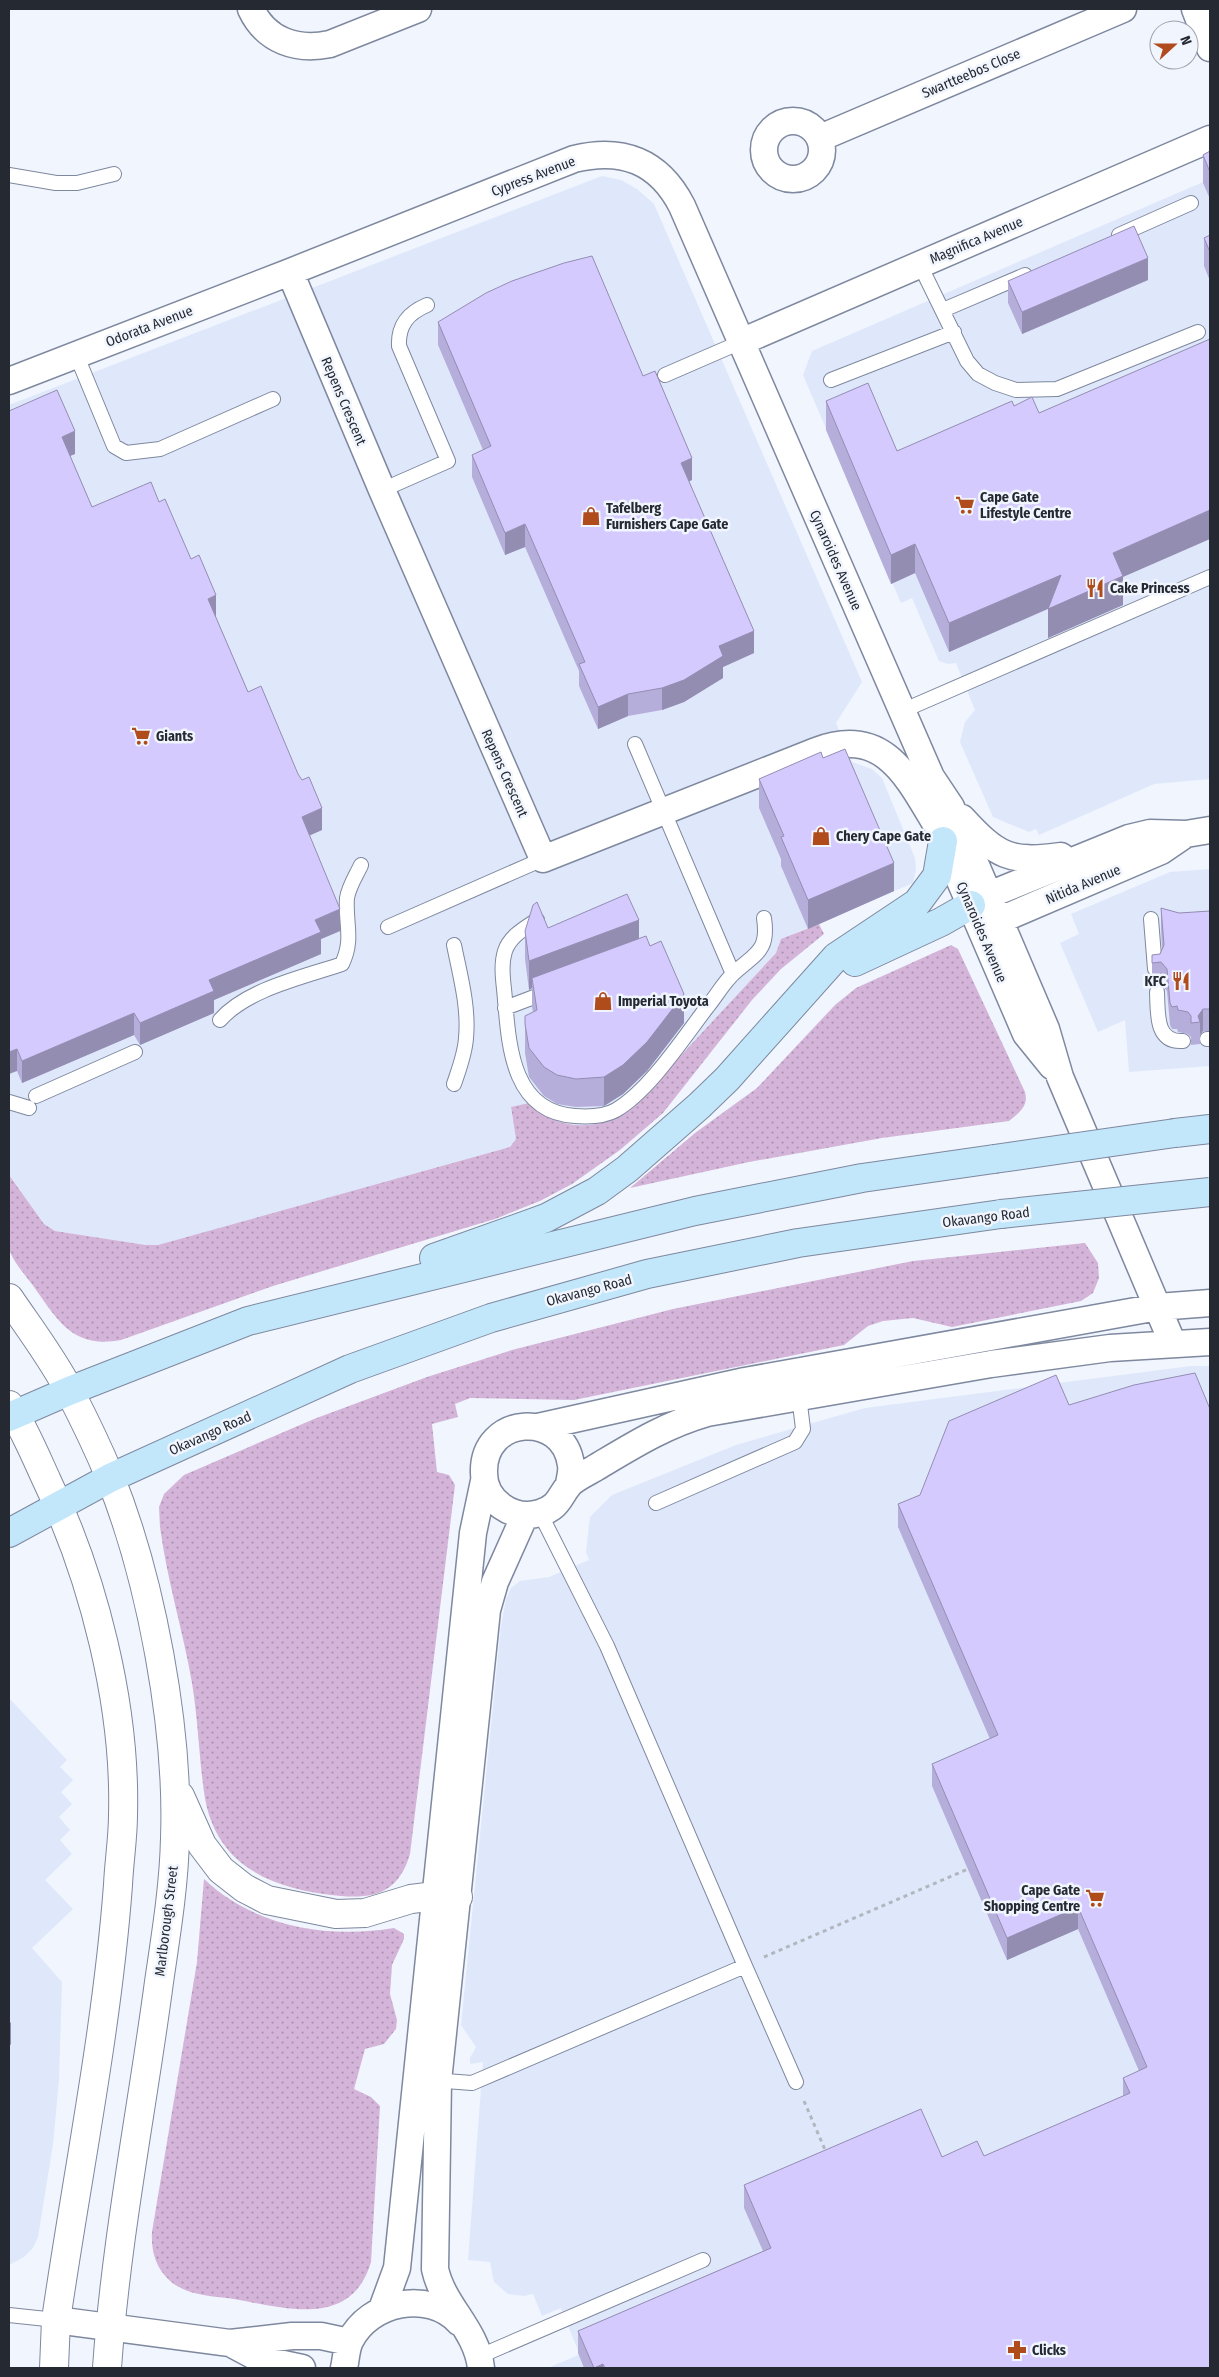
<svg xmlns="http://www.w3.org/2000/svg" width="1219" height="2377" font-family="'Fira Sans Condensed',sans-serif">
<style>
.built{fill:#dfe8fb}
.grass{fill:url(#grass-dots)}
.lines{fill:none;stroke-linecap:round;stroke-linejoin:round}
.service-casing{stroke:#7e889e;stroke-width:16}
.minor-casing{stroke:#7e889e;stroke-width:29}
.tertiary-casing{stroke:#7e889e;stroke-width:30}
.secondary-casing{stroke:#7e889e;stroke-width:30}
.path{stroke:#b1b6bf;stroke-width:3;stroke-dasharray:4 4;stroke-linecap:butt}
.service{stroke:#fff;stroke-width:14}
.minor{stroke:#fff;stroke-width:26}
.tertiary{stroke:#fff;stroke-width:28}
.secondary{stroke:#c2e6fa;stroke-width:28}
.secondary-bridge-casing{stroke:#7e889e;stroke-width:30;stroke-linecap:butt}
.secondary-bridge{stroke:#c2e6fa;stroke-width:28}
.wall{fill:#b6aeda}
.shaded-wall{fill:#948db2}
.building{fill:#d4cafe;stroke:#948db2}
.labels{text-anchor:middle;stroke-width:5;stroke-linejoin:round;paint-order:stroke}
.street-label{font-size:14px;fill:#252932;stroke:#f0f5fe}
.poi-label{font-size:14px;font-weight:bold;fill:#252932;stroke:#f0f5fe;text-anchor:start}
</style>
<defs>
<pattern id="grass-dots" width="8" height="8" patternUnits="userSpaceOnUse" patternTransform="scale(1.25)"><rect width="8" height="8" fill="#d4b5d9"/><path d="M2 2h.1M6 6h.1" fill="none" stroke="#ac93b1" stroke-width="1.8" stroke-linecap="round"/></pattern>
</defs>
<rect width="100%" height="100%" fill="#f0f5fe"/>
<path class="built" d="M 602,176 L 621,180 L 637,189 L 654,204 L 862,682 L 836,723 L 852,762 L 872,769 L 882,778 L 915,858 L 916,869 L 913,883 L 793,934 L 779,946 L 776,953 L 633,1107 L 613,1120 L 589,1126 L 575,1125 L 552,1120 L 529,1104 L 511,1108 L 516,1139 L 510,1147 L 159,1245 L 146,1245 L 55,1231 L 44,1224 L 9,1175 L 9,405 Z
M 1210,179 L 1210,779 L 1154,784 L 1039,835 L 1036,829 L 1029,832 L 993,817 L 960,742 L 965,722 L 975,710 L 956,663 L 948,664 L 939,661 L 912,598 L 901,603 L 803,375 L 812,351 Z
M 1210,869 L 1210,1066 L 1129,1072 L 1125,1020 L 1098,1032 L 1060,943 L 1079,934 L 1071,914 L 1170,872 Z
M 1191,1366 L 1210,1366 L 1210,2368 L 548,2368 L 578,2355 L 579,2353 L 561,2308 L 542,2316 L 533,2294 L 524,2296 L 508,2294 L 494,2282 L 490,2262 L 468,2260 L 483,2062 L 470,2064 L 470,2058 L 476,2047 L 461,2025 L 501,1626 L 506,1599 L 511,1588 L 520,1581 L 549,1577 L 589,1560 L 586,1552 L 590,1517 L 612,1495 L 736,1445 L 865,1408 Z
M 9,1698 L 67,1760 L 60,1767 L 73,1780 L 61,1792 L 72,1804 L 59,1817 L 70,1830 L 60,1840 L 72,1854 L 45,1880 L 73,1909 L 32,1948 L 62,1982 L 59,2080 L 53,2144 L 38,2237 L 33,2248 L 24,2257 L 9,2265 Z"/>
<path class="grass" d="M 819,924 L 824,934 L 781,969 L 752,1000 L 663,1113 L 620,1150 L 572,1184 L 540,1201 L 495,1219 L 273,1286 L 121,1340 C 73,1349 58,1321 34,1287 C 26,1276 15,1264 10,1252 C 6,1244 9,1188 9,1175 L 44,1224 L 55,1231 L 146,1245 L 158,1245 L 510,1147 L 516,1139 L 511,1107 L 529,1103 C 560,1132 600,1132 633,1107 L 776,953 L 781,939 Z
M 951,945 L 958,949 L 1025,1092 C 1029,1106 1019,1113 1009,1121 L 882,1138 L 749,1162 L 630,1188 L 695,1133 L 757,1088 L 835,1005 L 856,988 Z
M 1085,1243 L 1098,1263 L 1099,1278 L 1093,1293 L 1081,1301 L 952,1327 L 913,1318 L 883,1321 L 868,1326 L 844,1345 L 574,1400 L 470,1398 L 455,1404 L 458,1417 L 432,1424 L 437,1472 L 449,1475 L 455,1485 L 410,1854 C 399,1891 377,1899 341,1896 C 274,1890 214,1867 204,1792 C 199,1756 198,1719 192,1683 C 183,1631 167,1580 160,1527 L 159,1507 L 164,1494 L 184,1475 L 314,1419 L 427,1377 L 512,1350 L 673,1309 L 913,1261 Z
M 204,1879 C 255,1927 327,1939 394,1928 L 404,1934 L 404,1939 L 392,1965 L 390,1994 L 397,2020 L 396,2029 L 384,2044 L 365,2049 L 354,2089 L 371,2097 L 380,2106 L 371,2262 C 351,2329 286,2308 234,2299 C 213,2296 186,2296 169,2280 C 155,2267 151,2250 152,2232 L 197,1962 Z"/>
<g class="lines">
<g class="service-casing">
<path id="service" d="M 9,175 L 56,183 L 77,183 L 114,174
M 1119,235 L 1191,203
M 920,265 L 967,361 L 978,374 L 995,383 L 1016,390 L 1057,389 L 1198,332
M 943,310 L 1025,275
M 76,354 L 114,446 L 126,453 L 160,449 L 273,399
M 665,375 L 741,342
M 831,380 L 954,332
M 382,490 L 448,461 L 399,346 C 398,325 408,313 427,305
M 902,711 L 1210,577
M 635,744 L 733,974
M 1151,919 L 1155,969
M 537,920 C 525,928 510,936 505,951 C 500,967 504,984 505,1000 C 509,1048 513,1112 575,1116 C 589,1117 604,1117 616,1110 C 650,1090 684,1037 708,1006 C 717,995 724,982 734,973 C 756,953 769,951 764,918
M 388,927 L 543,859
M 1157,992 C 1158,1013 1155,1043 1183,1041
M 505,1008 L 550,991
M 220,1020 C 247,989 304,977 342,964 C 354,939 345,923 347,898 C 349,886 356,876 361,865
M 1207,1039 L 1210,1039
M 454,1084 C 459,1069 465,1054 466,1038 C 469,1007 460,975 454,945
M 36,1096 L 135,1052
M 9,1102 L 29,1108
M 656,1503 L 795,1442 L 803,1429 L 799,1396
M 745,1966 L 796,2082
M 432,2080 L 472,2083 L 745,1966 L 607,1646 L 540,1513
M 9,2315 L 56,2320
M 480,2356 L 703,2260"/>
</g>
<g class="minor-casing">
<path id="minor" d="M 251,9 C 266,41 297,51 330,44 L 418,9
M 1195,9 L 1210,48
M764 150a29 29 0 1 1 58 0a29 29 0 1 1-58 0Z
M 820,138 L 1123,9
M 290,272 L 382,490 L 543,859 L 816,751 C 881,726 905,772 934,821
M 741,342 L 1210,139
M 9,381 L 290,272 L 574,159 C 622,147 659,161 682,206 L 931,777 L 951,807 L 1046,1029 L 1060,1077 L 1173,1344
M 962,818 C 997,856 1009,863 1061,856
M 939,832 L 1026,1034 L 1052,1066
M 975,903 L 989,895 L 1129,838 L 1150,833 L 1186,834 L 1210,830
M 984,918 L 1000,920 L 1161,851 L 1186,834
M 538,1427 L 745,1381 L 1158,1307 L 1210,1303
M 569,1484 C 570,1478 572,1471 571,1465 C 564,1410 482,1415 484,1473 C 484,1501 513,1521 540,1513 C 559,1507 559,1497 569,1485 C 575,1478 587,1473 595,1468 C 632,1446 665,1425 707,1413 L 991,1364 L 1110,1348 L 1210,1342
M 382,2309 L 397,2268 L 473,1533 L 484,1481
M 56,2320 L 230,2343 L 292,2336 L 321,2336 L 349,2342
M 230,2343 L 260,2359 L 302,2368
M 344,2368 C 346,2360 346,2349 350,2341 C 369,2302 428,2289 459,2322
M 481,2368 C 477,2330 443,2306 435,2269 L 438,2081 L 487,1610 L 495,1582 L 525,1515"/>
</g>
<g class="tertiary-casing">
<path id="tertiary" d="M 9,1298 C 30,1329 53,1359 70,1392 C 84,1419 98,1448 110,1477 C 151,1579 179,1728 175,1838 C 174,1886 166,1934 159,1982 C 142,2110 116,2238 107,2368
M 9,1405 C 24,1428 35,1455 47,1481 C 94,1579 126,1706 123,1815 C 123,1838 119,1862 118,1885 C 107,2031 77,2175 56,2320 L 54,2368
M 180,1796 L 202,1845 L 221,1870 L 244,1888 L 267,1900 L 336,1914 L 365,1913 L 411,1899 L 435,1896 L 458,1897"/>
</g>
<g class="secondary-casing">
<path id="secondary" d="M 855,962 L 941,922 L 971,905
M 1175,1133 L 1210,1129
M 434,1258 L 546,1218 L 597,1191 L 627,1169 L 699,1106 L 727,1079 L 836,957 L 917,903 L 937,876 L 943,841
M 9,1417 L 69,1391 L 248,1321 L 695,1211 L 862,1178 L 994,1159
M 9,1533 L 110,1478 L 350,1369 L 491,1318 L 647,1274 L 798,1243 L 1001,1214"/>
</g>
<path class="path" d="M 764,1957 L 968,1869
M 804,2101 L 826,2152"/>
<use href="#service" class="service"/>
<use href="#minor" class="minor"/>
<use href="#tertiary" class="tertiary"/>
<use href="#secondary" class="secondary"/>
<g class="secondary-bridge-casing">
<path id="secondary-bridge" d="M 994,1159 L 1175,1133
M 1001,1214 L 1210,1192"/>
</g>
<use href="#secondary-bridge" class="secondary-bridge"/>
</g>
<path class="wall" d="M 1210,151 L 1210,217 L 1210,199 L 1203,183 L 1203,155 Z
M 1210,235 L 1210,281 L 1204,266 L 1204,238 Z
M 1148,280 L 1022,334 L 1008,303 L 1008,281 Z
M 438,322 L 643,376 L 692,480 L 689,481 L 754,653 L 723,667 L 723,678 L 684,702 L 662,710 L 628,716 L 598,729 L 579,686 L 579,671 L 525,547 L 505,555 L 472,477 L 472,455 L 483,450 L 438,345 Z
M 826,401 L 897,451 L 1014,406 L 1039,413 L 1123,577 L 1123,605 L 1048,638 L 1048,609 L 949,652 L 915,573 L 891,584 L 826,430 Z
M 9,411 L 75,454 L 70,456 L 92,507 L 159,502 L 216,617 L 216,618 L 248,692 L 322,830 L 309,835 L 340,931 L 321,939 L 321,954 L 214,1000 L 214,1013 L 140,1045 L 134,1035 L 22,1083 L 17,1071 Z
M 823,758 L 894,891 L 808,929 L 781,866 L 781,859 L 759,808 L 759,779 Z
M 1161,908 L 1179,913 L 1210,911 L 1210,1031 L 1203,1031 L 1200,1035 L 1200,1044 L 1191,1045 L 1191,1037 L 1188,1034 L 1178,1032 L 1177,1029 L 1172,1029 L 1170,1025 L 1167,991 L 1161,984 L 1152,985 L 1152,955 L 1160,954 L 1162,949 L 1161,930 Z
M 548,928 L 639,939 L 684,1023 L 647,1071 L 623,1094 L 604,1106 L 576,1107 L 557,1104 L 544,1096 L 529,1077 L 525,1053 L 525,1016 L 533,1012 L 532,1007 L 532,988 L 529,990 L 525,959 L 525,931 Z
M 1056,1375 L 1210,2368 L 584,2368 L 578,2353 L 578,2331 L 763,2251 L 744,2208 L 744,2185 L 942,2157 L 984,2156 L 1123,2096 L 1123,2078 L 1139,2071 L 1078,1929 L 1007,1960 L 932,1786 L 932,1764 L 990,1739 L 898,1527 L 898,1504 L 920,1495 Z"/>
<path class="shaded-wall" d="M 1148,258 L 1148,280 L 1022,334 L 1022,312 Z
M 75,431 L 75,454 L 62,459 L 62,437 Z
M 692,458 L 692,480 L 681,485 L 681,463 Z
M 1210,510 L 1210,539 L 1123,577 L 1123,605 L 1048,638 L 1048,609 L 1113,553 Z
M 525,524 L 525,547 L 505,555 L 505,533 Z
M 915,544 L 915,573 L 891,584 L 891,555 Z
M 1061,575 L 1061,603 L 949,652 L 949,623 Z
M 216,595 L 216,617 L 208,621 L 208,599 Z
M 754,631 L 754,653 L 723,667 L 723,678 L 684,702 L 662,710 L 662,688 L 719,646 Z
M 628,694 L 628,716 L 598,729 L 598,707 Z
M 322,808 L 322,830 L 302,839 L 302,817 Z
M 894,863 L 894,891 L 808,929 L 808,900 Z
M 340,909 L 340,931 L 321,939 L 321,954 L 214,1000 L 214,1013 L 140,1045 L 140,1023 L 209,980 L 315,920 Z
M 639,920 L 639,949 L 532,978 L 532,988 L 529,990 L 529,961 Z
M 684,994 L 684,1023 L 647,1071 L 623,1094 L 604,1106 L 604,1077 Z
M 1203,1009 L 1203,1031 L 1200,1035 L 1200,1022 L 1198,1016 Z
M 134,1013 L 134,1035 L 22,1083 L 22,1061 Z
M 17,1049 L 17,1071 L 9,1074 L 9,1052 Z
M 1078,1907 L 1078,1929 L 1007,1960 L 1007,1938 Z
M 11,2022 L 11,2044 L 9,2047 L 9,2024 Z
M 603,2364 L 603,2368 L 594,2368 Z"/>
<path class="building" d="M 1210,151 L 1210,172 L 1203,155 Z
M 1134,226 L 1148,258 L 1022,312 L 1008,281 Z
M 1210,235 L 1210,252 L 1204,238 Z
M 592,256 L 643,376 L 655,371 L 692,458 L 681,463 L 754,631 L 719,646 L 723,656 L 684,680 L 662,688 L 628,694 L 598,707 L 579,664 L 585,662 L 525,524 L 505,533 L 472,455 L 491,446 L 438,322 L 486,293 L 512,281 L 564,263 Z
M 1210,339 L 1210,510 L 1113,553 L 1123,576 L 1048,609 L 1061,575 L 949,623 L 915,544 L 891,555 L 826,401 L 868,383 L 897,451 L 1012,401 L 1014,406 L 1032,397 L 1039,413 Z
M 57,390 L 75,431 L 62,437 L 92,507 L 151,482 L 159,502 L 165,499 L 191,559 L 199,555 L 216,595 L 208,599 L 248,692 L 261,686 L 298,774 L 302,780 L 309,777 L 322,808 L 302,817 L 340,909 L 315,920 L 321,932 L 209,980 L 214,991 L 140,1023 L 134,1013 L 22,1061 L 17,1049 L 9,1052 L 9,411 Z
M 845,749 L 894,863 L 808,900 L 781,837 L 784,836 L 759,779 L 821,752 L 823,758 Z
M 627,894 L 639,920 L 529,961 L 525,931 L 533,905 L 537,902 L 548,928 Z
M 1161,908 L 1179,913 L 1210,911 L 1210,1009 L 1203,1009 L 1198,1016 L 1200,1022 L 1191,1023 L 1191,1016 L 1188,1012 L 1178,1010 L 1177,1006 L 1172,1007 L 1170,1003 L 1167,969 L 1161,962 L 1152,963 L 1152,955 L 1160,954 L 1164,945 Z
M 646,936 L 650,946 L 661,941 L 684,994 L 647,1042 L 623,1065 L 604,1077 L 576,1079 L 557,1075 L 544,1067 L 529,1048 L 525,1024 L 525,1016 L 537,1010 L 532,978 Z
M 1195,1373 L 1210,1409 L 1210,2368 L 605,2368 L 603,2364 L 594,2368 L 578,2331 L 771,2248 L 744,2185 L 921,2109 L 942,2157 L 977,2141 L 984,2156 L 1130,2093 L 1123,2078 L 1147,2067 L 1078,1907 L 1007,1938 L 932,1764 L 998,1735 L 898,1504 L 920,1495 L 949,1421 L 1056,1375 L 1069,1405 L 1134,1385 Z"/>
<defs>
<g id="supermarket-bare" transform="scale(1.5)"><path d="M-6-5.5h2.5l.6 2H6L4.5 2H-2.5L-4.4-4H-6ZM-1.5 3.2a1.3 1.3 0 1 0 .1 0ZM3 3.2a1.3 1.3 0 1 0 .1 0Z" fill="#b04b1c" stroke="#f0f5fe" stroke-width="2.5" paint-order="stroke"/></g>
<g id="shop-bare" transform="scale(1.5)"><path d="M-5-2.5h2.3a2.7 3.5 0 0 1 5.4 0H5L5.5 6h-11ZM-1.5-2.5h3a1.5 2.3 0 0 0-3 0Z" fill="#b04b1c" stroke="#f0f5fe" stroke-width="2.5" paint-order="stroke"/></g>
<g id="restaurant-bare" transform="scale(1.5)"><path d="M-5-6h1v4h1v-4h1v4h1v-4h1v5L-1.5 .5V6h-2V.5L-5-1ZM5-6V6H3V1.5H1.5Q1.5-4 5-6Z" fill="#b04b1c" stroke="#f0f5fe" stroke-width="2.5" paint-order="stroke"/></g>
<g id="pharmacy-bare" transform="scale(1.5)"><path d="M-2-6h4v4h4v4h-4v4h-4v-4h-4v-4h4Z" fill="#b04b1c" stroke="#f0f5fe" stroke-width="2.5" paint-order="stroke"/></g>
</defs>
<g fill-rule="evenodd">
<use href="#supermarket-bare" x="965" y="505"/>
<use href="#shop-bare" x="591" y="516"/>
<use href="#restaurant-bare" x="1095" y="588"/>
<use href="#supermarket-bare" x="141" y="736"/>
<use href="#shop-bare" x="821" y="836"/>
<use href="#restaurant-bare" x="1181" y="981"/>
<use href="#shop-bare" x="603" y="1001"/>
<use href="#supermarket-bare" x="1095" y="1898"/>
<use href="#pharmacy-bare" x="1017" y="2350"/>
</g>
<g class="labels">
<g class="street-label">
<text transform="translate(971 73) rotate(-23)" y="5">Swartteebos Close</text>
<text transform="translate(533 176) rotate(-21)" y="5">Cypress Avenue</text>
<text transform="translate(976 240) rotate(-23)" y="5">Magnifica Avenue</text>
<text transform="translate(149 326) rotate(-21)" y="5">Odorata Avenue</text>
<text transform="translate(344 401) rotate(67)" y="5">Repens Crescent</text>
<text transform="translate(836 560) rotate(66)" y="5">Cynaroides Avenue</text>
<text transform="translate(505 773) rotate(66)" y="5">Repens Crescent</text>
<text transform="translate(1083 884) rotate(-23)" y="5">Nitida Avenue</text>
<text transform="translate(982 932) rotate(67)" y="5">Cynaroides Avenue</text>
<text transform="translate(986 1217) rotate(-7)" y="5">Okavango Road</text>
<text transform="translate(589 1290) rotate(-15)" y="5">Okavango Road</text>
<text transform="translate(210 1433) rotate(-24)" y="5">Okavango Road</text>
<text transform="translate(166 1921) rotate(-83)" y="5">Marlborough Street</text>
</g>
<g class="poi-label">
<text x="980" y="502">Cape Gate<tspan x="980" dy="16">Lifestyle Centre</tspan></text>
<text x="606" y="513">Tafelberg<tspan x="606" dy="16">Furnishers Cape Gate</tspan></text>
<text x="1110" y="593">Cake Princess</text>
<text x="156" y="741">Giants</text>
<text x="836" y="841">Chery Cape Gate</text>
<text x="1166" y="986" text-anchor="end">KFC</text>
<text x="618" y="1006">Imperial Toyota</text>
<text x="1080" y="1895" text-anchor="end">Cape Gate<tspan x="1080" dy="16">Shopping Centre</tspan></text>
<text x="1032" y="2355">Clicks</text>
</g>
</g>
<rect width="1219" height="2377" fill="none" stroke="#252932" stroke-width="20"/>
<g transform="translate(1174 45) rotate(69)"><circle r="24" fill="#f0f5fe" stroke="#9fa3ac"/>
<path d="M0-4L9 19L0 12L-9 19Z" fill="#b04b1c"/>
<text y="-8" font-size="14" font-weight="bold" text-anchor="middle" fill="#252932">N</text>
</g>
</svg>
